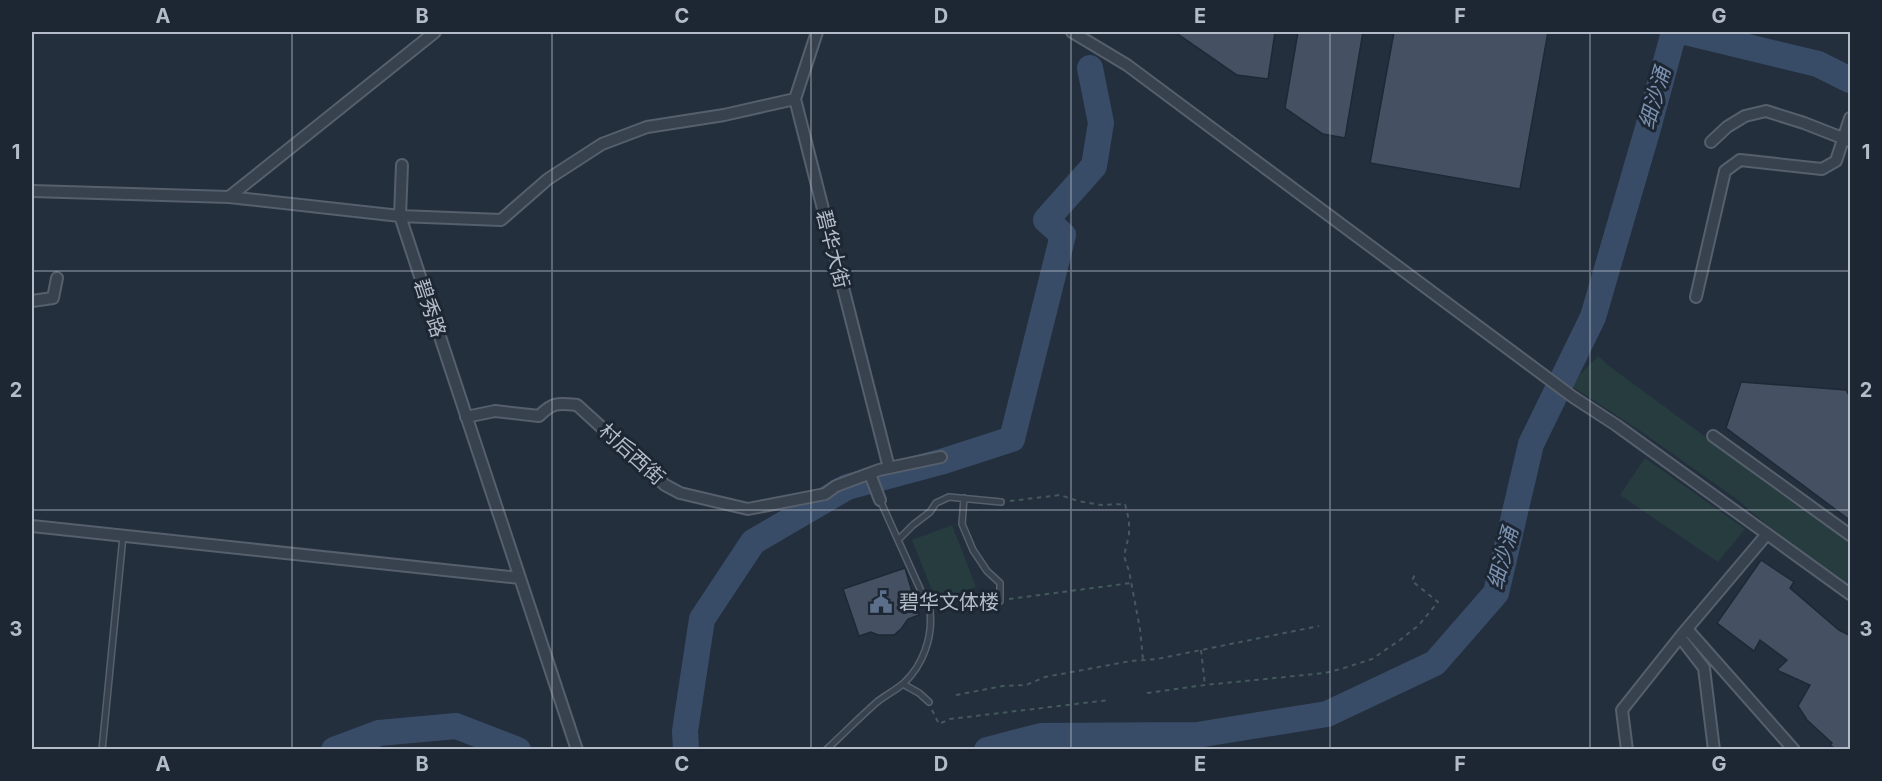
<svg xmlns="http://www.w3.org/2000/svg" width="1882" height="781" font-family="Inter,'Noto Sans SC',sans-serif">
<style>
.green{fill:#263c3f}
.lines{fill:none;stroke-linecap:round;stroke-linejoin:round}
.river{stroke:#394c67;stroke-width:26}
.building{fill:#455162;stroke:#1f2835;stroke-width:1.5}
.lane-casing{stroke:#565f6c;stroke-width:8}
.street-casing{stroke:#565f6c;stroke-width:14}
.path{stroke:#44595c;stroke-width:2;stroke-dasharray:4.5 4.5;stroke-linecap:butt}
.lane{stroke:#38414e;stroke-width:5}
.street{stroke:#38414e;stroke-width:10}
.grid{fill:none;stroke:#b4bcc9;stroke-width:1.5;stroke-opacity:0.55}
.labels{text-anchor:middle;stroke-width:6;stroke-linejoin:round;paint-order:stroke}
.street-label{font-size:20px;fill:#b4bcc9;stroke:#1d2633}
.poi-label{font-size:20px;fill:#b4bcc9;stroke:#1d2633;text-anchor:start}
.water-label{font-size:21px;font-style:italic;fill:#7c92b1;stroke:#1d2633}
.neatline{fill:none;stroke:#b4bcc9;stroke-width:2}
.grid-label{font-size:20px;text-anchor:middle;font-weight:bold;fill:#b4bcc9}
</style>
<rect width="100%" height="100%" fill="#242f3e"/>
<path class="green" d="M 1598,356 L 1609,366 L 1850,543 L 1850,589 L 1797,551 L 1738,500 L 1639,430 L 1570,385 Z
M 1645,458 L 1745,529 L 1718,562 L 1620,495 Z
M 952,525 L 976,587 L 937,603 L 912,540 Z"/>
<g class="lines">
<path class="river" d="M 1686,32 L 1818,64 L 1850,80
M 334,750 L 379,733 L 456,726 L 518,750
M 686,750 L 685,731 L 702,619 L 753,542 L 847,487 L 944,461 L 1012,439 L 1063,235 L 1046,220 L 1094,166 L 1101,123 L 1090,68
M 987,750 L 1041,736 L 1197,735 L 1327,714 L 1435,663 L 1496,593 L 1531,444 L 1593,317 L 1648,128 L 1674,32"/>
</g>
<path class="building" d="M 1175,32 L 1275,32 L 1268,79 L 1237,75 Z
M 1298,32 L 1363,32 L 1345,138 L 1323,134 L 1285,108 Z
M 1394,32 L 1548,32 L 1520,189 L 1370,163 Z
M 1741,382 L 1846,390 L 1851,399 L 1851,521 L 1726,428 Z
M 1761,560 L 1794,582 L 1790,588 L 1839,630 L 1851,636 L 1851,750 L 1837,750 L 1830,745 L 1832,743 L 1807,720 L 1798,706 L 1810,685 L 1777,670 L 1787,660 L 1760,640 L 1754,651 L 1717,623 Z
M 905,568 L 919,615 L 908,619 L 901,629 L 894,635 L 878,635 L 871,632 L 859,636 L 843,589 Z"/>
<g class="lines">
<g class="lane-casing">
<path id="lane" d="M 964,498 L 962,524 L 973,550 L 987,571 L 1000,583 L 1000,601
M 898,540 L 913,525 L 930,512 L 936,503 L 949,497 L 1001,502
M 903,684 L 919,693 L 929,702
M 102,750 L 123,536
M 826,750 C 843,734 860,717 877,702 C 886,695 896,690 904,683 C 923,665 933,637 930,611 L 880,500"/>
</g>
<g class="street-casing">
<path id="street" d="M 817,32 L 795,99 L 889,468
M 1072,32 L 1127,65 L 1573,397 L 1616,425 L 1850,594
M 1711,142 L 1727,127 L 1745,116 L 1766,111 L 1804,123 L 1850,141
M 402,165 L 400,216 L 501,220 L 548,179 L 602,144 L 647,127 L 724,115 L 795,99
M 32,191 L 229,197 L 400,216 L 577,750
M 229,197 L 435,32
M 1696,297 L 1725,171 L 1740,160 L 1822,169 L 1836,161 L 1850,118
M 32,301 L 53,298 L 57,278
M 466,417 L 495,411 L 539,416 C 553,402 558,403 577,405 L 665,485 L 680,493 L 748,509 L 825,494 L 836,486 L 879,470 L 941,457
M 1713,436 L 1850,535
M 870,474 L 880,500
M 32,526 L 520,578
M 1687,629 L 1794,750
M 1680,637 L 1704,668 L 1714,750
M 1627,750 L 1622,710 L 1680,637 L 1767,534"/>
</g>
<path class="path" d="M 1010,501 L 1060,495 L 1078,501 L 1101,505 L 1125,504 L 1129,520 L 1129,535 L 1124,556 L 1129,571 L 1140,629 L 1143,660
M 1009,599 L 1131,583
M 1201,650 L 1205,685
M 1147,693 L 1205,685 L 1325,673 L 1344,668 L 1372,659 L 1400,640 L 1419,625 L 1438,602 L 1412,581 L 1415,574
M 956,695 L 1003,686 L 1026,685 L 1045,677 L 1131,661 L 1157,659 L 1319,626
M 932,710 L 939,724 L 950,719 L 1109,700"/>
<use href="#lane" class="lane"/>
<use href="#street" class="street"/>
</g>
<path class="grid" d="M 292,32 L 292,750M 552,32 L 552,750M 811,32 L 811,750M 1071,32 L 1071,750M 1330,32 L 1330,750M 1590,32 L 1590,750M 32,271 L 1850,271M 32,510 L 1850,510"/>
<defs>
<g id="civic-bare" transform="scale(1.8)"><path d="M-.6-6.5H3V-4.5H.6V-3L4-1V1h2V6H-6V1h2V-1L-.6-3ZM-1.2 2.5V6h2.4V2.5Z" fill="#5c6f8a" stroke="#1d2633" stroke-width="2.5" paint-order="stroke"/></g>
</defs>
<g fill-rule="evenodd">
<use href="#civic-bare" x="881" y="602"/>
</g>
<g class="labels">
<g class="street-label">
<text transform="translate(833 249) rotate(76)" y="7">碧华大街</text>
<text transform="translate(430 308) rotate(72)" y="7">碧秀路</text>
<text transform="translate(632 454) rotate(42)" y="7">村后西街</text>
</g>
<g class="poi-label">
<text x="899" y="609">碧华文体楼</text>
</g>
<g class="water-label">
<text transform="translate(1655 98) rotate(-74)" y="7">细沙涌</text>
<text transform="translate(1503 558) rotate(-75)" y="7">细沙涌</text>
</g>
</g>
<rect width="1882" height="781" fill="none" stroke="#1d2633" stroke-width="66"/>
<rect x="33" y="33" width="1816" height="715" class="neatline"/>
<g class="grid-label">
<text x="163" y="23">A</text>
<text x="422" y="23">B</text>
<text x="682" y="23">C</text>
<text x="941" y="23">D</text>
<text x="1200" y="23">E</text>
<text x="1460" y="23">F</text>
<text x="1719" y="23">G</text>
<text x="16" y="159">1</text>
<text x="1866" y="159">1</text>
<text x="16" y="397">2</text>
<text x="1866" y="397">2</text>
<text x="16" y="636">3</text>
<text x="1866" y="636">3</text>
<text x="163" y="771">A</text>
<text x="422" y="771">B</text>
<text x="682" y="771">C</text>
<text x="941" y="771">D</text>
<text x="1200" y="771">E</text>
<text x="1460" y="771">F</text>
<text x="1719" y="771">G</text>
</g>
</svg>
